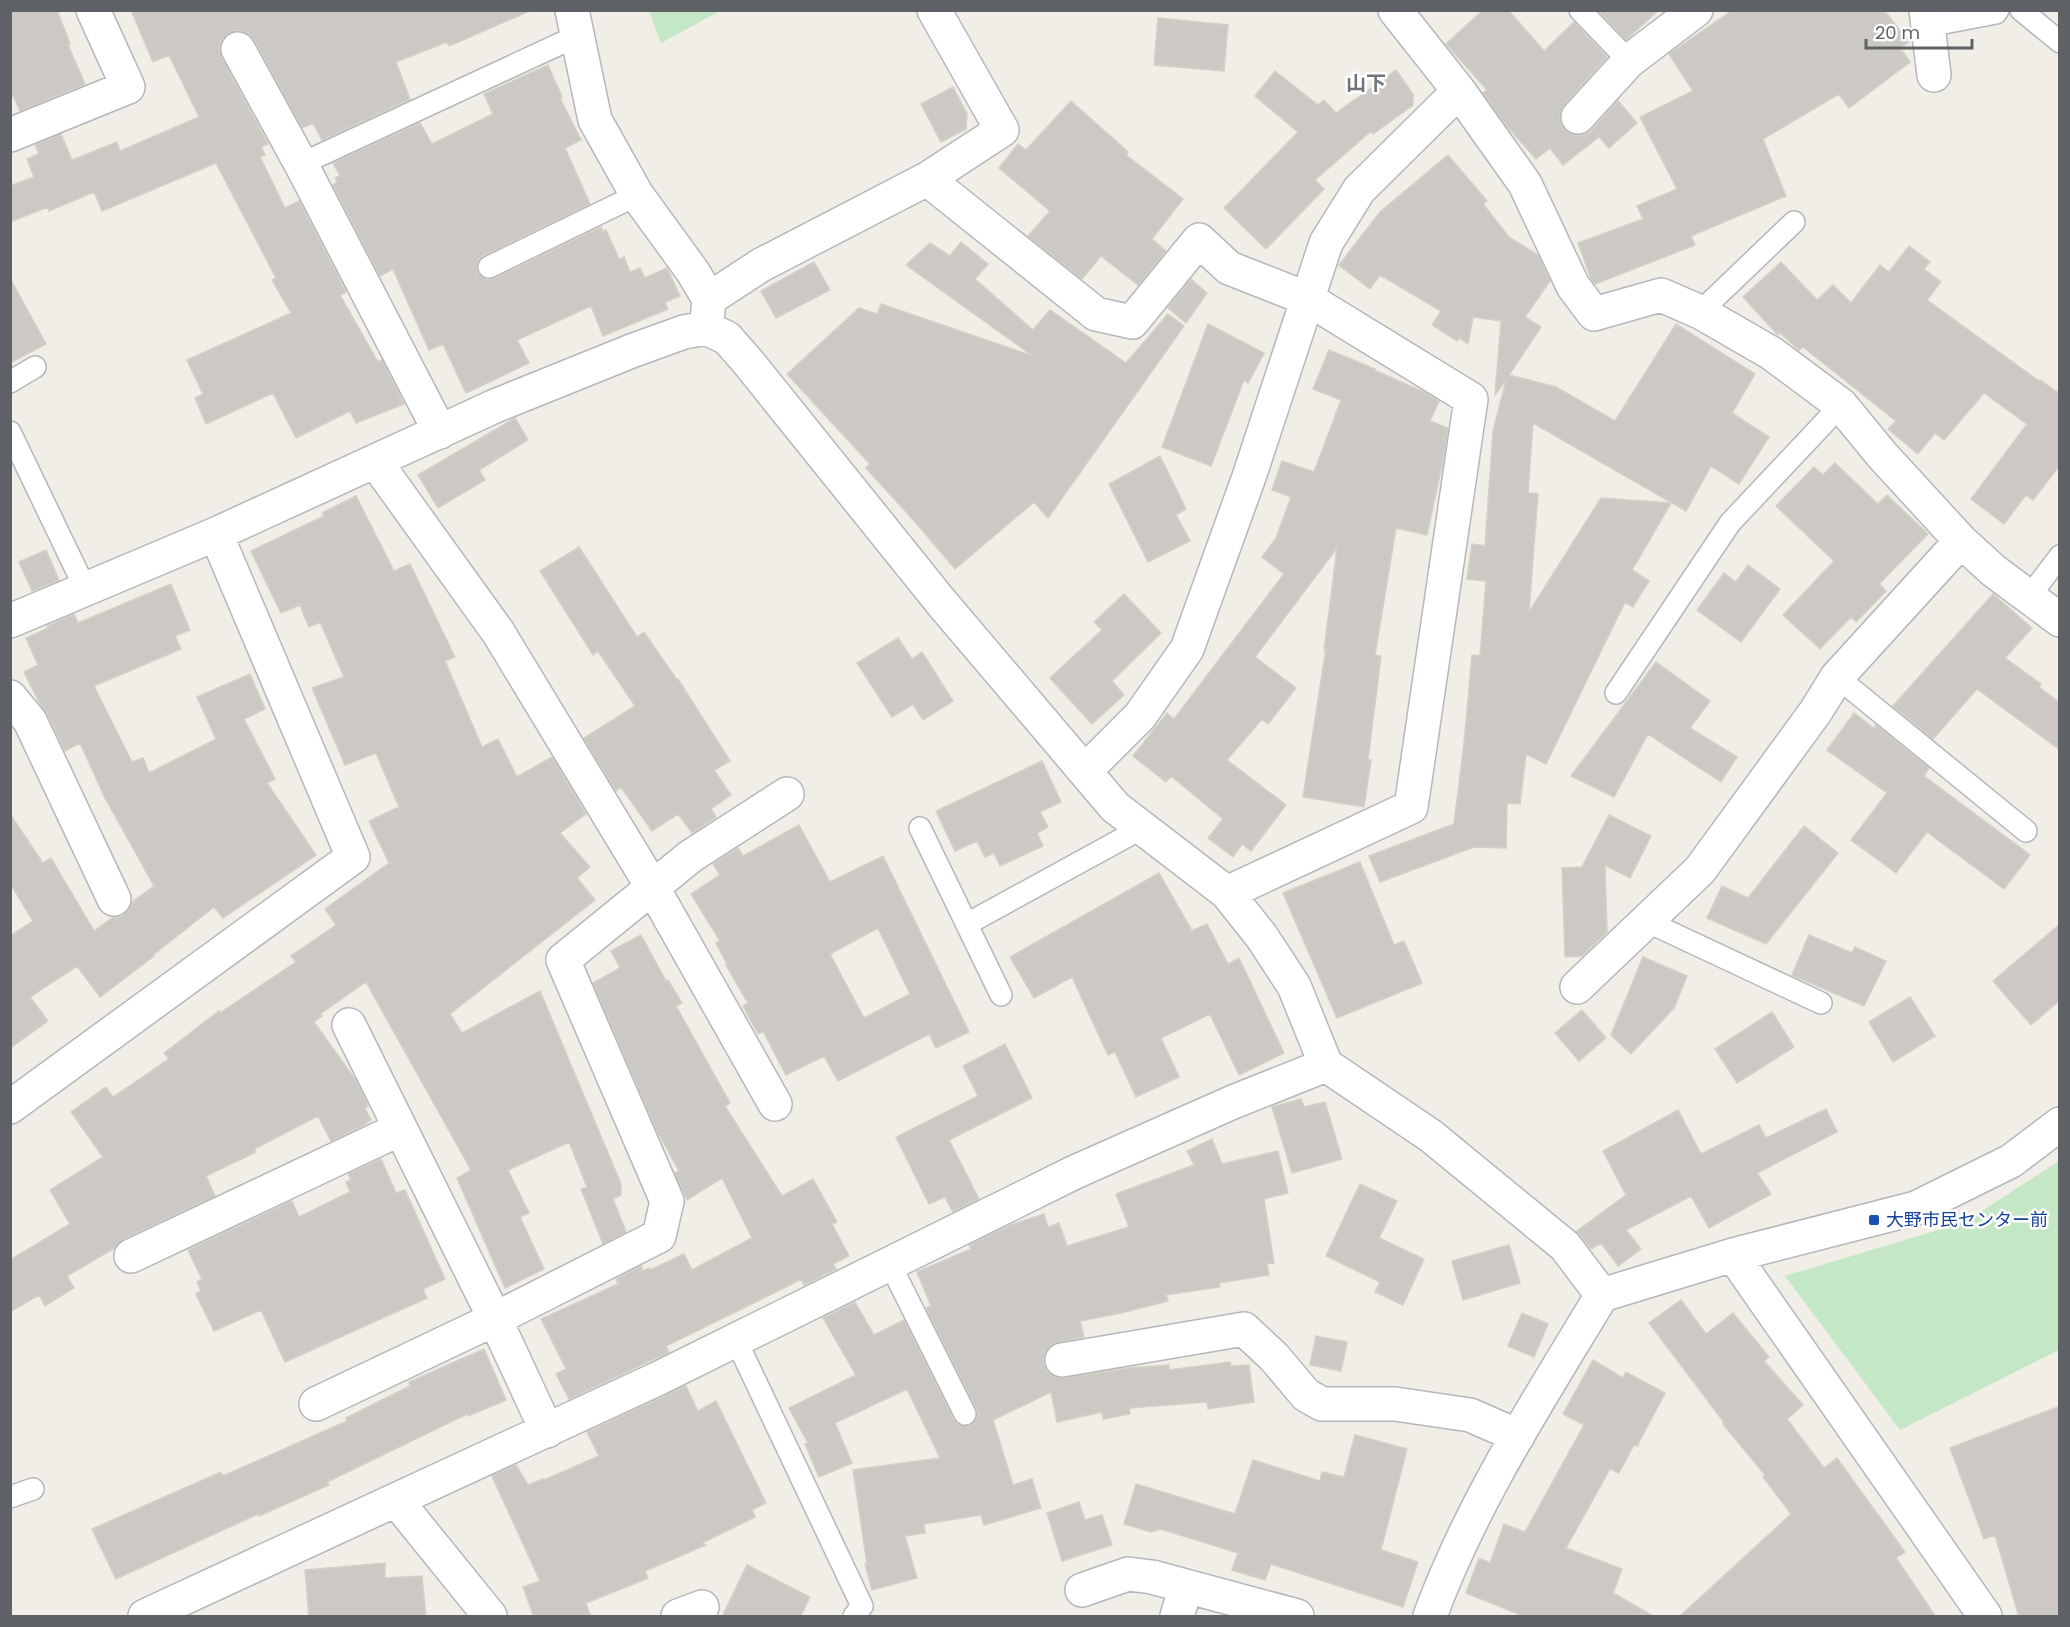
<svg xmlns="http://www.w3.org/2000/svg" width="2070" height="1627" font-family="Poppins,'Noto Sans JP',sans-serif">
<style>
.green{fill:#c4e7c5}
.building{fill:#ccc9c4;stroke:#d5d0c5;stroke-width:1.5;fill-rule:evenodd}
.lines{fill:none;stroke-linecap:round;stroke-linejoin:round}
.lane-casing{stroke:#b4b7bb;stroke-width:24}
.street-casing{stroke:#b4b7bb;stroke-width:36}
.lane{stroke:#fff;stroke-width:21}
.street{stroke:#fff;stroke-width:33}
.transit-dot{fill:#1a4fb4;stroke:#fff;stroke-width:2}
.labels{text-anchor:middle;stroke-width:5;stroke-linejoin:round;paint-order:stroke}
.transit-label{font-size:18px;fill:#164399;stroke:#fff;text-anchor:start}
.neighbourhood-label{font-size:20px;font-weight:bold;fill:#6f7479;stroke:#fff}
</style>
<rect width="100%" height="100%" fill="#f0eee7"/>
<path class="green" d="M 649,11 L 649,10 L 720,11 L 661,43 Z
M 2059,1161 L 2059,1350 L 1900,1430 L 1785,1276 L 1965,1222 Z"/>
<path class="building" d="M 10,10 L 57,10 L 70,44 L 68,45 L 85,84 L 20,111 L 10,89 Z
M 131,10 L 532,10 L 449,46 L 447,42 L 396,62 L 410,99 L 322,140 L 313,123 L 302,128 L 254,40 L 248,33 L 238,30 L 229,33 L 222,40 L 219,49 L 222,58 L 268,144 L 261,147 L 265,155 L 260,157 L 285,208 L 299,201 L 346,292 L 340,295 L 378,362 L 382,360 L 404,404 L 356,423 L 350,411 L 296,438 L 273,393 L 206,424 L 195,398 L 203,394 L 187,360 L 291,313 L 272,280 L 276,278 L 216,163 L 102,211 L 94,192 L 49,211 L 48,207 L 10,222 L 10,186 L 34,177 L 27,159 L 39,154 L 35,145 L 61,134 L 72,160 L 117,142 L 120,151 L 199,117 L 169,55 L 153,62 Z
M 1483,10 L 1508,10 L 1544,51 L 1574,22 L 1607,57 L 1564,105 L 1560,112 L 1560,122 L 1566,131 L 1575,135 L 1584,135 L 1592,130 L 1618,101 L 1637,123 L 1609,148 L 1599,137 L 1563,165 L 1550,148 L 1536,159 L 1506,125 L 1483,93 L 1487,90 L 1446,44 Z
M 1598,10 L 1659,10 L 1626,40 Z
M 1733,10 L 1884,10 L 1909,42 L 1900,48 L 1910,62 L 1849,108 L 1839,94 L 1763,139 L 1786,196 L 1691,236 L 1695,245 L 1595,284 L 1591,279 L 1578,243 L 1643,219 L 1637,206 L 1677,189 L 1640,117 L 1693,91 L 1669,54 Z
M 1158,18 L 1228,25 L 1224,71 L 1154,65 Z
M 548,65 L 562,97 L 560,98 L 581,140 L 565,148 L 590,204 L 483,256 L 479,259 L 476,266 L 478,273 L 488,280 L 495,278 L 601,227 L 603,231 L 606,230 L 619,259 L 624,257 L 630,272 L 640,268 L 645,278 L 667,268 L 680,296 L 665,302 L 668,309 L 603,336 L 591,306 L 517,340 L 529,363 L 466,393 L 443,344 L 429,350 L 393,269 L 380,276 L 333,185 L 337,182 L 335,178 L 340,176 L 333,163 L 420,123 L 432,144 L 493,114 L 484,94 Z
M 1396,70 L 1413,94 L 1413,105 L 1373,134 L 1371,131 L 1315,180 L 1324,189 L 1266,249 L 1224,208 L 1298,132 L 1255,96 L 1275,71 L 1318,105 L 1324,100 L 1336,113 Z
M 953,87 L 967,114 L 966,129 L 941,142 L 921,104 Z
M 1071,101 L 1128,152 L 1126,155 L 1183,199 L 1152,239 L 1166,251 L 1138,285 L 1101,256 L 1082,279 L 1028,236 L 1050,211 L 999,168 L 1018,144 L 1026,150 Z
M 1448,155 L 1487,201 L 1483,204 L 1509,237 L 1538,255 L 1550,281 L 1525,317 L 1541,327 L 1509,375 L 1556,387 L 1615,421 L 1676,324 L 1755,374 L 1732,413 L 1769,437 L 1739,484 L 1711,466 L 1686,511 L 1533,423 L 1528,493 L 1538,494 L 1529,612 L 1601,498 L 1671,503 L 1632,570 L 1649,581 L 1633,607 L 1625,602 L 1546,764 L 1526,754 L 1520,804 L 1507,803 L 1506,848 L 1474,847 L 1380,882 L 1369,856 L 1454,824 L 1464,743 L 1472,655 L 1480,656 L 1486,581 L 1467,579 L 1472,544 L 1485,546 L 1493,431 L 1506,380 L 1495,395 L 1501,321 L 1473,317 L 1468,344 L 1459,338 L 1457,341 L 1432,325 L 1441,311 L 1380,275 L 1370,289 L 1339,265 L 1380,212 Z
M 961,242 L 988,264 L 975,279 L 1033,330 L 1050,310 L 1126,363 L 1168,314 L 1184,326 L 1048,518 L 1034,502 L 955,569 L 916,523 L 866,468 L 870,464 L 787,374 L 859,308 L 877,314 L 881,304 L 1033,356 L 906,265 L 930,243 L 950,256 Z
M 1909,246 L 1930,262 L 1924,269 L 1941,282 L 1927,300 L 2039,381 L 2040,380 L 2060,394 L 2060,465 L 2033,500 L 2026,495 L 2004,524 L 1971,499 L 2027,424 L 1984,393 L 1944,440 L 1935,433 L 1918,454 L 1888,429 L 1896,421 L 1803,347 L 1799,350 L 1779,332 L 1778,335 L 1743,297 L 1781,262 L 1817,300 L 1833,285 L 1851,303 L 1880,265 L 1889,272 Z
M 814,262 L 830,290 L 776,318 L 761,291 Z
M 10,278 L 46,344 L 10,363 Z
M 1191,279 L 1207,293 L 1186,323 L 1168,308 Z
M 1208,324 L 1264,353 L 1248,383 L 1244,380 L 1211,466 L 1162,447 Z
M 1329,350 L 1375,369 L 1374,370 L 1424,392 L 1439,401 L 1430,421 L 1448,428 L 1443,461 L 1427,535 L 1396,528 L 1375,655 L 1381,656 L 1368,760 L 1371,760 L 1364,807 L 1303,797 L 1326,648 L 1324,651 L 1337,548 L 1255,657 L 1296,688 L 1268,724 L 1262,719 L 1227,760 L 1286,805 L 1251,851 L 1242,844 L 1233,857 L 1208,838 L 1223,819 L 1171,776 L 1166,782 L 1133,756 L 1167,713 L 1174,719 L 1284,574 L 1262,557 L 1276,538 L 1291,497 L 1272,490 L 1282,461 L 1314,472 L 1341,400 L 1313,389 Z
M 515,418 L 528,440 L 479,470 L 485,480 L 438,508 L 418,475 Z
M 1160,456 L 1186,509 L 1176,515 L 1190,541 L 1148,562 L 1109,484 Z
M 1835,463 L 1878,504 L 1887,495 L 1928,534 L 1879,584 L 1886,591 L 1856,622 L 1851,617 L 1820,649 L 1783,615 L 1834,561 L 1776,506 L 1814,467 L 1823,475 Z
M 356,496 L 394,571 L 410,564 L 455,657 L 445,661 L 482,747 L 498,739 L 517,777 L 552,757 L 586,814 L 560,833 L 590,867 L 577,878 L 595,900 L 450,1014 L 462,1033 L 540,991 L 621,1184 L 621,1195 L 613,1199 L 626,1232 L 603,1244 L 581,1189 L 587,1187 L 569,1142 L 508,1170 L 529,1213 L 520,1217 L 544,1269 L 505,1288 L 457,1178 L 471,1170 L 366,982 L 320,1014 L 322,1016 L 314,1022 L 357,1082 L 368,1106 L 365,1108 L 371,1120 L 366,1123 L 366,1124 L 331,1141 L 318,1116 L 254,1149 L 256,1152 L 206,1176 L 215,1196 L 123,1239 L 115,1248 L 67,1276 L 74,1288 L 45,1306 L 39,1295 L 10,1312 L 10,1260 L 70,1224 L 50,1190 L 103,1157 L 71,1112 L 106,1087 L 113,1097 L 169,1059 L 164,1053 L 219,1011 L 220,1013 L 296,962 L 291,956 L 336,925 L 325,909 L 389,863 L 369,821 L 399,807 L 376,753 L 345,765 L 312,688 L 344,677 L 320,622 L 309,627 L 300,605 L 281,613 L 251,551 L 324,516 L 322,513 Z
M 579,547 L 637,637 L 644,632 L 677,680 L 678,679 L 730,761 L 714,770 L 731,795 L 711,809 L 716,817 L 692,833 L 678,814 L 652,831 L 621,787 L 616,791 L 584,738 L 635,706 L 598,651 L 593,655 L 540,571 Z
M 46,550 L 59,580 L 32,591 L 19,562 Z
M 1748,565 L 1780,589 L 1741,642 L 1697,610 L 1724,573 L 1736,582 Z
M 171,584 L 190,630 L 175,636 L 181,649 L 94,686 L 132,762 L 143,758 L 149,773 L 216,739 L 197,697 L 250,674 L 265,709 L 244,719 L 275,779 L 267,783 L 316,855 L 223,918 L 214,907 L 153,955 L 154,956 L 100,997 L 77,966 L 30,997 L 48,1021 L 10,1048 L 10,936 L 33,921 L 10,883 L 10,814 L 43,863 L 51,858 L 94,931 L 112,918 L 122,916 L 129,910 L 132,902 L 154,886 L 105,798 L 80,743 L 65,751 L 47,713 L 39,702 L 24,672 L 38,665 L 26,638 L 48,628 L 47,626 L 74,614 L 78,623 Z
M 1124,594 L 1161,633 L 1112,681 L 1124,695 L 1092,724 L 1050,678 L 1102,630 L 1094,622 Z
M 1993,594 L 2032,628 L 2005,658 L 2041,684 L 2039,687 L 2060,703 L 2060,750 L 1977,689 L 1933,739 L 1893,706 Z
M 898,638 L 912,659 L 922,652 L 953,701 L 923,720 L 913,704 L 892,717 L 857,663 Z
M 1656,662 L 1710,701 L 1690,728 L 1737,757 L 1721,782 L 1648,734 L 1614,797 L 1571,776 Z
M 1854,713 L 1874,728 L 1876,725 L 1929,768 L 1924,776 L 2030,855 L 2004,889 L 1927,832 L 1896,873 L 1851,840 L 1887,793 L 1827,750 Z
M 1042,761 L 1061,802 L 1040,812 L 1048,827 L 1037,833 L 1043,846 L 1000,866 L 994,853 L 985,857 L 977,841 L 955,851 L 936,811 Z
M 1609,815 L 1651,836 L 1630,878 L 1605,865 L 1607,932 L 1582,956 L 1565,957 L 1562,868 L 1582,867 Z
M 799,825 L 830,882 L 883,856 L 969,1032 L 936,1048 L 929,1034 L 838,1081 L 824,1056 L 786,1075 L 763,1031 L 758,1034 L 743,1006 L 748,1003 L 726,965 L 727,964 L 716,943 L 720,941 L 691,894 L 720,875 L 713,864 L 738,848 L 743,856 ZM 878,928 L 910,994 L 864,1018 L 830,954 Z
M 1804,826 L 1838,853 L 1766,944 L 1707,918 L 1722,886 L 1748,898 Z
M 1360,862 L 1394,945 L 1404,941 L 1422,983 L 1337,1018 L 1283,893 Z
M 1159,873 L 1191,929 L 1189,932 L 1207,924 L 1228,964 L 1239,958 L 1284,1053 L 1239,1075 L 1210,1014 L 1161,1038 L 1179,1077 L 1136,1097 L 1115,1052 L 1108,1055 L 1072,977 L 1034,998 L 1010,957 Z
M 2060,924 L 2060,1000 L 2031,1025 L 1993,981 Z
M 641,935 L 666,981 L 668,980 L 682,1003 L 676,1006 L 730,1103 L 725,1106 L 782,1196 L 813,1179 L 837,1222 L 832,1224 L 849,1256 L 833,1264 L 836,1269 L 804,1285 L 801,1279 L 790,1285 L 666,1346 L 669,1352 L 569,1399 L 556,1374 L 566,1369 L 541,1319 L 618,1284 L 616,1279 L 641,1266 L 643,1271 L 649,1268 L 650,1270 L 684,1254 L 692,1270 L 752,1238 L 722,1178 L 687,1200 L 675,1173 L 679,1171 L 656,1129 L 593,983 L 620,968 L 611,951 Z
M 1809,935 L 1852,953 L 1855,947 L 1886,961 L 1864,1006 L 1792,975 Z
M 1643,957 L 1687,976 L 1674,1008 L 1631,1054 L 1611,1035 Z
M 1910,997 L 1935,1036 L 1893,1062 L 1869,1022 Z
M 1582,1010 L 1606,1038 L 1579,1061 L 1555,1033 Z
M 1772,1012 L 1794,1047 L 1737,1083 L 1715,1049 Z
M 1005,1044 L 1032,1098 L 949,1140 L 979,1199 L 953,1212 L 945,1197 L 929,1204 L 896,1137 L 978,1096 L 963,1066 Z
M 1301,1099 L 1304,1107 L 1325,1102 L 1342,1159 L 1292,1173 L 1272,1107 Z
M 1826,1109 L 1837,1132 L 1757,1173 L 1771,1194 L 1709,1228 L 1691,1196 L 1626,1230 L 1641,1249 L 1618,1266 L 1601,1243 L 1591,1249 L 1577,1231 L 1626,1195 L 1603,1151 L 1678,1110 L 1701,1154 L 1759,1125 L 1766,1138 Z
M 1212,1139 L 1222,1164 L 1278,1151 L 1288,1193 L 1264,1199 L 1274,1263 L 1267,1264 L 1269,1275 L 1219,1283 L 1220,1287 L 1166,1295 L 1168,1301 L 1121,1313 L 1080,1321 L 1084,1337 L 1059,1342 L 1051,1345 L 1045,1353 L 1043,1363 L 1048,1372 L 1055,1377 L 1065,1378 L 1129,1368 L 1169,1365 L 1169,1370 L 1230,1362 L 1231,1366 L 1249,1365 L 1254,1402 L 1208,1409 L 1207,1402 L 1129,1408 L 1130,1414 L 1103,1419 L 1102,1412 L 1057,1422 L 1051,1392 L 993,1420 L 1013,1485 L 1032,1479 L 1041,1508 L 984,1525 L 981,1515 L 924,1524 L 925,1533 L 905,1536 L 917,1578 L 872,1590 L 865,1564 L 867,1564 L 853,1470 L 940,1458 L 907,1389 L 835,1423 L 852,1463 L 819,1477 L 805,1444 L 808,1443 L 789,1408 L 856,1375 L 823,1318 L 855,1302 L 874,1335 L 904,1320 L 954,1420 L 958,1425 L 970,1426 L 976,1420 L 978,1414 L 976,1408 L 926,1308 L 931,1306 L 917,1272 L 971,1249 L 969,1245 L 1008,1226 L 1044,1214 L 1048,1227 L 1059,1223 L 1067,1246 L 1129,1227 L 1116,1194 L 1194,1165 L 1187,1151 Z
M 381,1159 L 396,1193 L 405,1190 L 445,1279 L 423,1289 L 427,1298 L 285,1362 L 261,1310 L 214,1331 L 196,1294 L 201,1291 L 197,1282 L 202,1279 L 188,1250 L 292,1201 L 299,1217 L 350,1192 L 346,1182 L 351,1180 L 348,1174 Z
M 1360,1184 L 1397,1201 L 1379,1238 L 1424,1259 L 1403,1305 L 1375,1292 L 1380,1282 L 1326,1256 Z
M 1509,1245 L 1520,1283 L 1463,1300 L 1452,1261 Z
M 1681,1300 L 1706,1334 L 1733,1313 L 1769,1357 L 1764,1361 L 1803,1405 L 1787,1419 L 1824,1468 L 1837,1458 L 1905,1552 L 1896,1558 L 1936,1617 L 1679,1617 L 1791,1514 L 1763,1477 L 1765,1475 L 1722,1423 L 1726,1425 L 1649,1323 Z
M 1522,1313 L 1548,1324 L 1534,1357 L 1508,1346 Z
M 1316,1336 L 1347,1342 L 1341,1371 L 1310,1365 Z
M 484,1349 L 506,1400 L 468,1416 L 467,1414 L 327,1482 L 329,1485 L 259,1516 L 258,1514 L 116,1579 L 92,1529 L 221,1472 L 223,1476 L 347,1421 L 346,1418 L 410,1386 L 409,1382 Z
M 1593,1360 L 1623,1378 L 1626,1372 L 1665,1393 L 1637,1446 L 1634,1445 L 1619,1473 L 1610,1469 L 1566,1548 L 1622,1569 L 1613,1593 L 1655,1617 L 1526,1617 L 1466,1593 L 1479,1558 L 1490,1563 L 1504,1524 L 1525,1532 L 1584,1425 L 1563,1414 Z
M 686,1386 L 698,1411 L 716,1401 L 766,1503 L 752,1510 L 755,1517 L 702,1543 L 706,1545 L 645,1571 L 648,1578 L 586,1603 L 591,1617 L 534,1617 L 523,1587 L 540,1581 L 492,1476 L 516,1465 L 528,1485 L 543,1479 L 544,1480 L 599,1456 L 587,1432 Z
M 2060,1406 L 2060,1617 L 2019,1617 L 1995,1535 L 1984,1539 L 1950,1448 Z
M 1355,1435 L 1407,1449 L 1381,1550 L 1418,1562 L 1403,1607 L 1271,1564 L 1265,1580 L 1232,1570 L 1238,1553 L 1161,1529 L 1151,1532 L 1124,1524 L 1136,1484 L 1235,1514 L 1253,1460 L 1320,1481 L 1322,1472 L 1344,1477 Z
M 1079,1502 L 1085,1520 L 1102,1515 L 1112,1545 L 1062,1561 L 1047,1513 Z
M 385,1563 L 385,1578 L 422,1576 L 426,1617 L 309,1617 L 305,1570 Z
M 747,1565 L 810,1597 L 800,1617 L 722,1617 Z"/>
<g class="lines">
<g class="lane-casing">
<path id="lane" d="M 1580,10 L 1629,61
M 2021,10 L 2060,42
M 1928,26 L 1996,13 L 1998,10
M 301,164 L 579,35
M 489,267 L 637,195
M 1700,312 L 1794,222
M 10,382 L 35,367
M 10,432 L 85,588
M 2029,597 L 2060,556
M 1837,677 L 2026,831
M 1616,693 L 1730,523 L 1841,405
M 920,828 L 1001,995
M 1646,921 L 1821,1003
M 967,924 L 1144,827
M 890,1264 L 965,1414
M 736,1340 L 862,1606 L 854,1616
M 10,1497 L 33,1489"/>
</g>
<g class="street-casing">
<path id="street" d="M 572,10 L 595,120 L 637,195 L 693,272 L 709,299 L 707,321
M 1395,10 L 1459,91 L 1525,184 L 1573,286 L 1594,314 L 1661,295 L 1700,312 L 1771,353 L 1841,405 L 1882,455 L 1961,541 L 1994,571 L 2060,620
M 1926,10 L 1934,75
M 238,49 L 301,164 L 440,432
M 1578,117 L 1629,61 L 1696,10
M 10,135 L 128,87 L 93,10
M 927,179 L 1002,130 L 934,10
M 709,299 L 761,265 L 927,179 L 1096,314 L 1132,322 L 1199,240 L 1229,268 L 1308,299 L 1471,399 L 1411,807 L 1227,893
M 375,461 L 498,632 L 653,888 L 775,1104
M 10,621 L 216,534 L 495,406 L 634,350 L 684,332 L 706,328 L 727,338 L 748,362 L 941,602 L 1115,807 L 1227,893 L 1262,937 L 1294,986 L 1326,1065 L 1431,1136 L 1565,1246 L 1602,1295
M 10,697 L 30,721 L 114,899
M 1085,771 L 1140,716 L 1187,649 L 1250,474 L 1326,243 L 1359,190 L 1459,91
M 1577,987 L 1700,870 L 1816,711 L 1837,677 L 1961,541
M 349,1025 L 495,1319 L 547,1431
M 10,1107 L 353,857 L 216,534
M 1733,1255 L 1985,1616
M 131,1256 L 400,1129
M 1062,1360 L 1244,1329 L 1274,1357 L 1306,1395 L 1322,1404 L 1395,1404 L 1470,1415 L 1518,1436
M 316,1404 L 495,1319 L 659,1236 L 667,1201 L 563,960 L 691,856 L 787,794
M 396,1500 L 490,1616
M 1082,1590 L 1128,1574 L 1152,1577 L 1297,1616
M 145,1616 L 657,1379 L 1075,1172 L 1233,1102 L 1326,1065
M 678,1616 L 702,1607
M 1177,1616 L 1186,1586
M 1430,1616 C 1472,1502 1540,1398 1602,1295 L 1733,1255 L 1916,1208 L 2011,1161 L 2060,1124"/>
</g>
<use href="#lane" class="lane"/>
<use href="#street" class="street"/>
</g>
<rect class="transit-dot" x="1868" y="1214" width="12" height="12" rx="3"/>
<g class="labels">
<g class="transit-label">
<text x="1886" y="1226">大野市民センター前</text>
</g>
<g class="neighbourhood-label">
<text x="1366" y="90">山下</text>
</g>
</g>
<rect width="2070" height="1627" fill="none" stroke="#5e6267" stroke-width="24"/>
<path d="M1866 39v9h106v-9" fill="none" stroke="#5e6267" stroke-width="3"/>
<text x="1875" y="39" font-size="18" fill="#5e6267" stroke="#ffffff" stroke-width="4.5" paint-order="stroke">20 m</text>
</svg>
